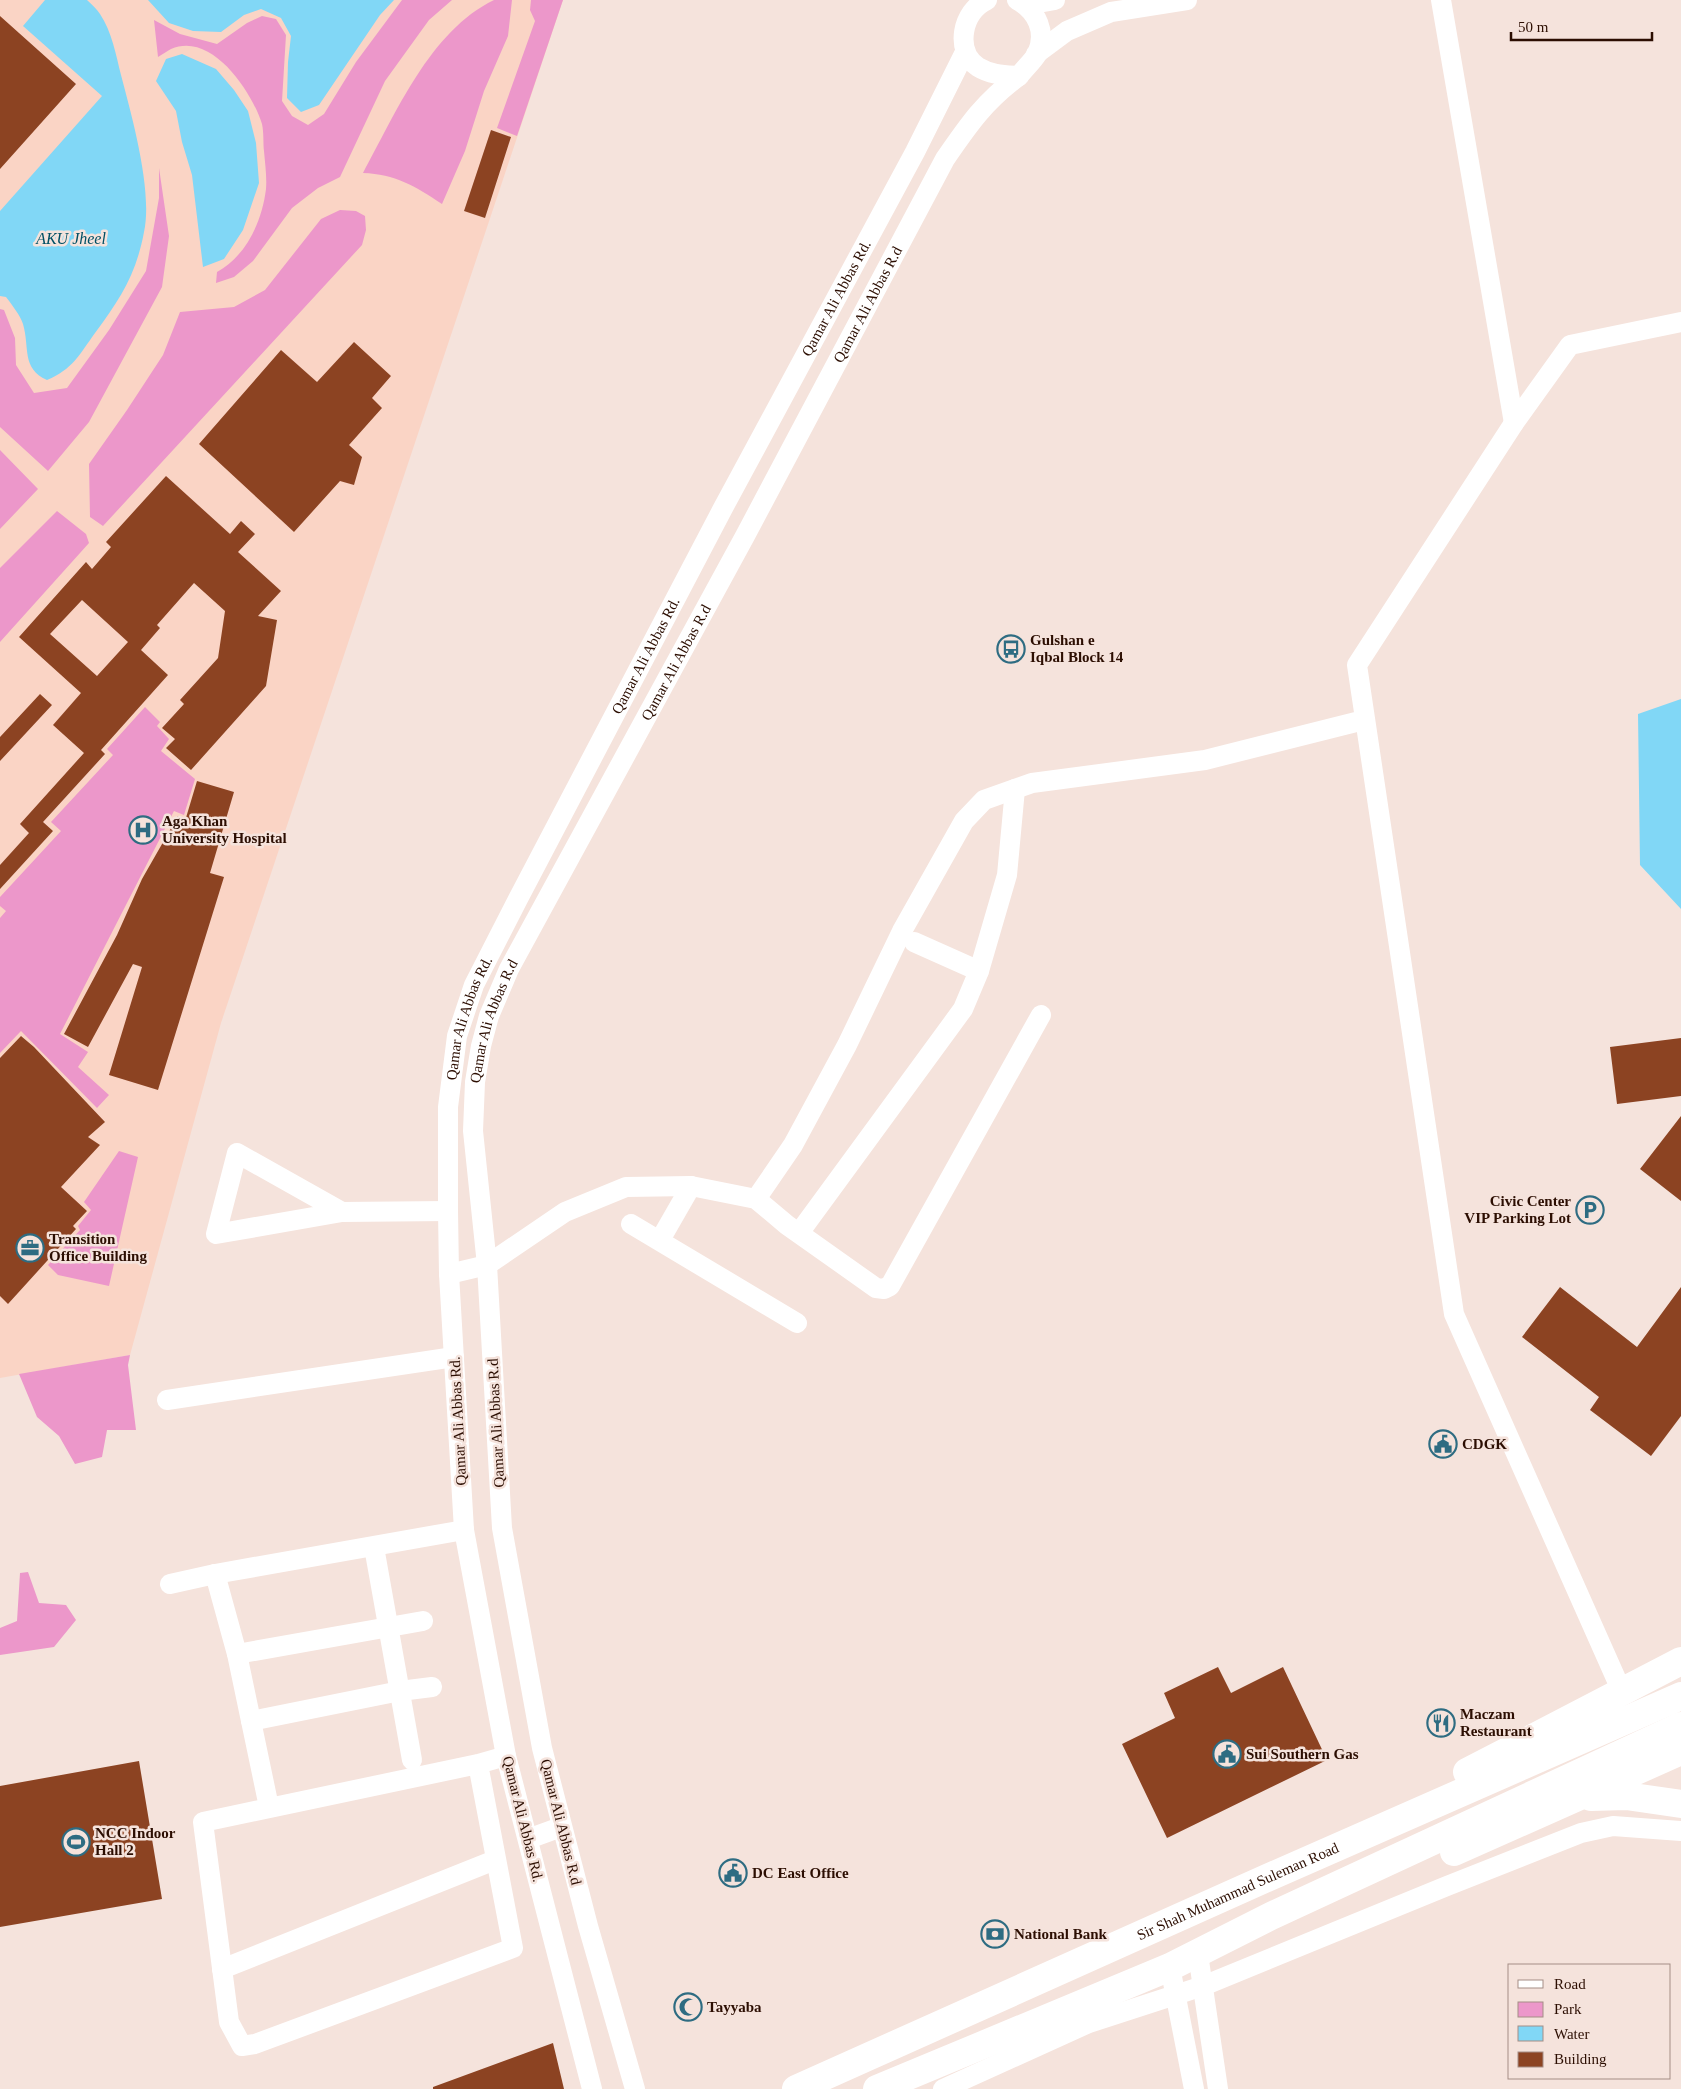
<svg xmlns="http://www.w3.org/2000/svg" width="1681" height="2089" font-family="'Times New Roman',serif">
<style>
.built{fill:#fad4c5}
.green{fill:#ec97ca}
.water{fill:#81d7f6}
.building{fill:#8c4322;fill-rule:evenodd}
.lines{fill:none;stroke-linecap:round;stroke-linejoin:round}
.street{stroke:#fff;stroke-width:20}
.highway{stroke:#fff;stroke-width:28}
.labels{text-anchor:middle;stroke-width:5;stroke-linejoin:round;paint-order:stroke}
.street-label{font-size:15px;fill:#2c0e02;stroke:#f5e3dc}
.poi-label{font-size:15px;font-weight:bold;fill:#2c0e02;stroke:#f5e3dc;text-anchor:start}
.water-label{font-size:16px;font-style:italic;fill:#004f64;stroke:#f5e3dc}
</style>
<rect width="100%" height="100%" fill="#f5e3dc"/>
<path class="built" d="M 0,0 L 563,0 L 221,1023 L 130,1355 L 0,1378 Z"/>
<path class="green" d="M 402,0 L 452,0 L 429,20 L 385,81 L 340,177 L 318,188 L 292,208 L 253,261 L 234,277 L 216,283 L 217,272 C 246,256 262,222 266,189 C 267,177 265,163 264,151 C 263,143 264,133 262,124 C 252,92 212,31 171,49 C 167,51 163,54 158,57 L 154,20 L 180,34 L 217,44 L 247,23 L 262,16 L 276,19 L 286,35 L 282,101 L 292,116 L 308,125 L 324,114 L 356,62 Z
M 494,0 L 512,0 L 508,36 L 484,91 L 465,151 L 442,204 C 415,186 395,174 363,173 C 396,113 430,31 494,0 Z
M 531,0 L 563,0 L 517,136 L 497,128 L 535,21 L 530,10 Z
M 159,168 L 169,236 L 162,287 L 89,422 L 48,471 L 0,427 L 0,309 L 4,310 L 15,338 L 16,365 L 34,393 L 67,388 L 109,330 L 146,271 L 159,198 Z
M 340,210 L 356,211 L 365,216 L 366,230 L 362,245 L 103,526 L 90,517 L 89,464 L 127,410 L 163,355 L 180,312 L 234,307 L 265,290 L 321,219 Z
M 0,450 L 38,489 L 0,529 Z
M 57,511 L 86,534 L 89,543 L 0,642 L 0,568 Z
M 145,707 L 160,722 L 157,726 L 169,739 L 161,751 L 195,779 L 184,815 L 174,811 L 60,1034 L 88,1052 L 78,1067 L 109,1095 L 97,1108 L 21,1031 L 0,1053 L 0,918 L 6,911 L 0,906 L 0,897 L 61,831 L 51,822 L 113,755 L 107,749 Z
M 119,1151 L 138,1157 L 109,1286 L 58,1275 L 48,1265 L 80,1230 L 78,1226 L 91,1210 L 84,1202 Z
M 130,1355 L 128,1365 L 136,1430 L 107,1430 L 102,1457 L 75,1464 L 59,1436 L 37,1417 L 19,1374 Z
M 28,1572 L 39,1603 L 66,1605 L 76,1620 L 54,1647 L 0,1655 L 0,1628 L 17,1621 L 20,1573 Z"/>
<path class="water" d="M 45,0 L 87,0 C 92,5 97,9 100,14 C 112,32 116,55 121,75 C 132,117 153,191 144,232 C 136,275 120,299 95,333 C 79,355 73,369 47,380 C 21,368 30,348 23,324 C 20,315 12,305 6,297 L 0,296 L 0,211 L 102,96 L 23,26 Z
M 148,0 L 394,0 L 380,15 L 319,105 L 301,112 L 287,98 L 288,62 L 291,36 L 281,18 L 261,9 L 244,15 L 221,32 L 193,31 L 169,23 Z
M 182,54 L 216,69 L 234,90 L 248,111 L 256,143 L 259,183 L 243,230 L 224,259 L 203,267 L 192,175 L 182,142 L 176,111 L 156,81 L 166,59 Z
M 1681,699 L 1681,909 L 1640,865 L 1638,714 Z"/>
<path class="building" d="M 0,16 L 76,84 L 0,169 Z
M 491,130 L 511,137 L 485,218 L 464,211 Z
M 354,342 L 391,376 L 372,398 L 382,408 L 349,445 L 362,457 L 354,485 L 340,481 L 294,532 L 199,444 L 281,350 L 317,382 Z
M 166,476 L 230,534 L 241,521 L 255,534 L 238,552 L 281,591 L 258,616 L 277,620 L 266,686 L 191,770 L 166,748 L 175,739 L 162,728 L 184,704 L 180,700 L 218,658 L 225,611 L 194,583 L 157,625 L 160,628 L 141,650 L 168,675 L 101,750 L 105,754 L 43,822 L 53,831 L 0,889 L 0,865 L 29,833 L 20,824 L 84,753 L 53,725 L 81,693 L 19,637 L 86,562 L 92,569 L 111,547 L 106,542 ZM 82,600 L 128,642 L 97,676 L 50,634 Z
M 40,694 L 52,705 L 0,761 L 0,737 Z
M 197,781 L 234,792 L 210,873 L 224,877 L 158,1090 L 109,1075 L 142,967 L 133,964 L 88,1047 L 64,1034 L 117,935 L 142,879 L 178,816 L 185,821 Z
M 21,1036 L 34,1047 L 105,1122 L 88,1137 L 100,1145 L 61,1187 L 87,1211 L 73,1226 L 76,1229 L 8,1304 L 0,1296 L 0,1058 Z
M 1681,1038 L 1681,1096 L 1617,1104 L 1610,1047 Z
M 1681,1116 L 1681,1201 L 1640,1169 Z
M 1560,1287 L 1637,1347 L 1681,1287 L 1681,1416 L 1651,1456 L 1590,1410 L 1599,1397 L 1522,1337 Z
M 1218,1667 L 1231,1693 L 1283,1667 L 1327,1760 L 1167,1838 L 1122,1744 L 1175,1718 L 1164,1693 Z
M 139,1761 L 162,1899 L 0,1927 L 0,1786 Z
M 553,2043 L 564,2089 L 433,2089 L 433,2087 Z"/>
<g class="lines">
<g class="street">
<path d="M 987,0 C 962,11 954,51 978,67 C 991,75 1004,75 1019,76 C 1024,69 1033,61 1037,54 C 1047,32 1037,11 1017,0"/>
<path d="M 1441,0 L 1514,423"/>
<path d="M 1027,5 L 1055,0"/>
<path d="M 1036,54 L 1067,31 L 1111,12 L 1187,0"/>
<path d="M 914,942 L 979,971"/>
<path d="M 756,1199 L 793,1145 L 847,1045 L 902,931 L 964,821 L 984,800 L 1032,783 L 1205,760 L 1364,720"/>
<path d="M 342,1212 L 237,1153 L 216,1234 L 342,1212 L 448,1211"/>
<path d="M 631,1224 L 797,1323"/>
<path d="M 799,1233 L 963,1009 L 979,971 L 1007,875 L 1015,789"/>
<path d="M 660,1240 L 691,1186"/>
<path d="M 449,1274 L 487,1265 L 565,1212 L 626,1187 L 691,1186 L 756,1199 L 787,1225 L 876,1288 L 884,1289 L 890,1286 L 1041,1015"/>
<path d="M 167,1400 L 454,1357"/>
<path d="M 374,1547 L 412,1760"/>
<path d="M 215,1574 L 237,1654 L 269,1807"/>
<path d="M 170,1584 L 215,1574 L 464,1530"/>
<path d="M 237,1654 L 423,1621"/>
<path d="M 1622,1692 L 1454,1314 L 1357,665 L 1514,423 L 1570,345 L 1681,322"/>
<path d="M 251,1721 L 400,1691 L 432,1687"/>
<path d="M 478,1764 L 513,1948 L 255,2044 L 242,2046 L 229,2022 L 203,1822 L 478,1764 L 506,1756"/>
<path d="M 528,1839 L 561,1827"/>
<path d="M 1198,1954 L 1218,2089"/>
<path d="M 1170,1967 L 1194,2089"/>
<path d="M 222,1969 L 495,1860"/>
<path id="s1" d="M 592,2089 L 506,1756 L 464,1530 L 449,1274 L 448,1211 L 448,1107 L 457,1036 L 474,985 L 518,899 L 722,510 L 915,152 L 965,52"/>
<path id="s2" d="M 635,2089 L 588,1926 L 542,1748 L 502,1528 L 487,1265 L 473,1131 L 475,1082 L 481,1046 L 489,1016 L 509,969 L 745,536 L 945,159 C 969,124 985,101 1019,76"/>
<path d="M 943,2089 L 1089,2023 L 1203,1986 L 1447,1886 L 1581,1833 L 1613,1826 L 1681,1831"/>
</g>
<g class="highway">
<path d="M 1467,1772 L 1681,1661"/>
<path d="M 1591,1797 L 1626,1796 L 1681,1804"/>
<path d="M 1454,1852 L 1681,1751"/>
<path id="s3" d="M 796,2089 L 1267,1878 L 1681,1696"/>
<path d="M 877,2089 L 1170,1967 L 1271,1916 L 1681,1726"/>
</g>
</g>
<defs>
<g id="bus-ring" transform="scale(1.4375)"><circle r="9.5" fill="#f5e3dc" stroke="#2e6c82" stroke-width="1.5"/><path d="M-5-6H5V4H4V6H2V4H-2V6H-4V4H-5ZM-3.5-4V0h7V-4ZM-3.5 1.2v1.5H-2V1.2ZM2 1.2v1.5H3.5V1.2Z" fill="#2e6c82"/></g>
<g id="hospital-ring" transform="scale(1.4375)"><circle r="9.5" fill="#f5e3dc" stroke="#2e6c82" stroke-width="1.5"/><path d="M-5-5h3v3.5h4V-5h3V5h-3V1.5h-4V5h-3Z" fill="#2e6c82"/></g>
<g id="parking-ring" transform="scale(1.4375)"><circle r="9.5" fill="#f5e3dc" stroke="#2e6c82" stroke-width="1.5"/><path d="M-3.5-5.5H1a3.5 3.5 0 0 1 0 7H-1V5.5H-3.5ZM-1-3.4V-.6H.8a1.4 1.4 0 0 0 0-2.8Z" fill="#2e6c82"/></g>
<g id="office-ring" transform="scale(1.4375)"><circle r="9.5" fill="#f5e3dc" stroke="#2e6c82" stroke-width="1.5"/><path d="M-6-3h4V-5.5h4V-3h4V5H-6ZM-1-4.5V-3h2v-1.5ZM-6 0V1H6V0Z" fill="#2e6c82"/></g>
<g id="civic-ring" transform="scale(1.4375)"><circle r="9.5" fill="#f5e3dc" stroke="#2e6c82" stroke-width="1.5"/><path d="M-.6-6.5H3V-4.5H.6V-3L4-1V1h2V6H-6V1h2V-1L-.6-3ZM-1.2 2.5V6h2.4V2.5Z" fill="#2e6c82"/></g>
<g id="restaurant-ring" transform="scale(1.4375)"><circle r="9.5" fill="#f5e3dc" stroke="#2e6c82" stroke-width="1.5"/><path d="M-5-6h1v4h1v-4h1v4h1v-4h1v5L-1.5 .5V6h-2V.5L-5-1ZM5-6V6H3V1.5H1.5Q1.5-4 5-6Z" fill="#2e6c82"/></g>
<g id="stadium-ring" transform="scale(1.4375)"><circle r="9.5" fill="#f5e3dc" stroke="#2e6c82" stroke-width="1.5"/><path d="M0-5a6.5 5 0 1 0 0 10a6.5 5 0 1 0 0-10ZM-3.5-1.8h7v3.6h-7Z" fill="#2e6c82"/></g>
<g id="bank-ring" transform="scale(1.4375)"><circle r="9.5" fill="#f5e3dc" stroke="#2e6c82" stroke-width="1.5"/><path d="M-6-4H6V4H-6ZM0-2.3a2.3 2.3 0 1 0 0 4.6a2.3 2.3 0 1 0 0-4.6Z" fill="#2e6c82"/></g>
<g id="mosque-ring" transform="scale(1.4375)"><circle r="9.5" fill="#f5e3dc" stroke="#2e6c82" stroke-width="1.5"/><path d="M3.5-4.9A6 6 0 1 0 3.5 4.9A5 5 0 1 1 3.5-4.9Z" fill="#2e6c82"/></g>
</defs>
<g fill-rule="evenodd">
<use href="#bus-ring" x="1011" y="649"/>
<use href="#hospital-ring" x="143" y="830"/>
<use href="#parking-ring" x="1590" y="1210"/>
<use href="#office-ring" x="30" y="1248"/>
<use href="#civic-ring" x="1443" y="1444"/>
<use href="#restaurant-ring" x="1441" y="1723"/>
<use href="#civic-ring" x="1227" y="1754"/>
<use href="#stadium-ring" x="76" y="1842"/>
<use href="#civic-ring" x="733" y="1873"/>
<use href="#bank-ring" x="995" y="1934"/>
<use href="#mosque-ring" x="688" y="2007"/>
</g>
<g class="labels">
<g class="street-label">
<text dy="5" stroke="none"><textPath href="#s1" startOffset="1899">Qamar Ali Abbas Rd.</textPath></text>
<text dy="5" stroke="none"><textPath href="#s2" startOffset="1898">Qamar Ali Abbas R.d</textPath></text>
<text dy="5" stroke="none"><textPath href="#s1" startOffset="1494">Qamar Ali Abbas Rd.</textPath></text>
<text dy="5" stroke="none"><textPath href="#s2" startOffset="1492">Qamar Ali Abbas R.d</textPath></text>
<text dy="5" stroke="none"><textPath href="#s1" startOffset="1089">Qamar Ali Abbas Rd.</textPath></text>
<text dy="5" stroke="none"><textPath href="#s2" startOffset="1088">Qamar Ali Abbas R.d</textPath></text>
<text transform="translate(458 1421) rotate(-93)" y="5">Qamar Ali Abbas Rd.</text>
<text transform="translate(496 1423) rotate(-93)" y="5">Qamar Ali Abbas R.d</text>
<text transform="translate(523 1819) rotate(76)" y="5">Qamar Ali Abbas Rd.</text>
<text transform="translate(561 1822) rotate(76)" y="5">Qamar Ali Abbas R.d</text>
<text dy="5" stroke="none"><textPath href="#s3" startOffset="484">Sir Shah Muhammad Suleman Road</textPath></text>
</g>
<g class="poi-label">
<text x="1030" y="645">Gulshan e<tspan x="1030" dy="17">Iqbal Block 14</tspan></text>
<text x="162" y="826">Aga Khan<tspan x="162" dy="17">University Hospital</tspan></text>
<text x="1571" y="1206" text-anchor="end">Civic Center<tspan x="1571" dy="17">VIP Parking Lot</tspan></text>
<text x="49" y="1244">Transition<tspan x="49" dy="17">Office Building</tspan></text>
<text x="1462" y="1449">CDGK</text>
<text x="1460" y="1719">Maczam<tspan x="1460" dy="17">Restaurant</tspan></text>
<text x="1246" y="1759">Sui Southern Gas</text>
<text x="95" y="1838">NCC Indoor<tspan x="95" dy="17">Hall 2</tspan></text>
<text x="752" y="1878">DC East Office</text>
<text x="1014" y="1939">National Bank</text>
<text x="707" y="2012">Tayyaba</text>
</g>
<g class="water-label">
<text x="71" y="244">AKU Jheel</text>
</g>
</g>
<rect x="1508" y="1964" width="162" height="115" fill="#f5e3dc" stroke="#a58e85"/>
<rect x="1518" y="1980" width="25" height="8" fill="#ffffff" stroke="#a58e85"/>
<text x="1554" y="1989" font-size="15" fill="#2c0e02">Road</text>
<rect x="1518" y="2002" width="25" height="15" fill="#ec97ca" stroke="#a58e85"/>
<text x="1554" y="2014" font-size="15" fill="#2c0e02">Park</text>
<rect x="1518" y="2026" width="25" height="15" fill="#81d7f6" stroke="#a58e85"/>
<text x="1554" y="2039" font-size="15" fill="#2c0e02">Water</text>
<rect x="1518" y="2052" width="25" height="15" fill="#8c4322" stroke="#a58e85"/>
<text x="1554" y="2064" font-size="15" fill="#2c0e02">Building</text>
<path d="M1511 32v8h141v-8" fill="none" stroke="#2c0e02" stroke-width="2.5"/>
<text x="1518" y="32" font-size="15" fill="#2c0e02" stroke="#f5e3dc" stroke-width="4" paint-order="stroke">50 m</text>
</svg>
